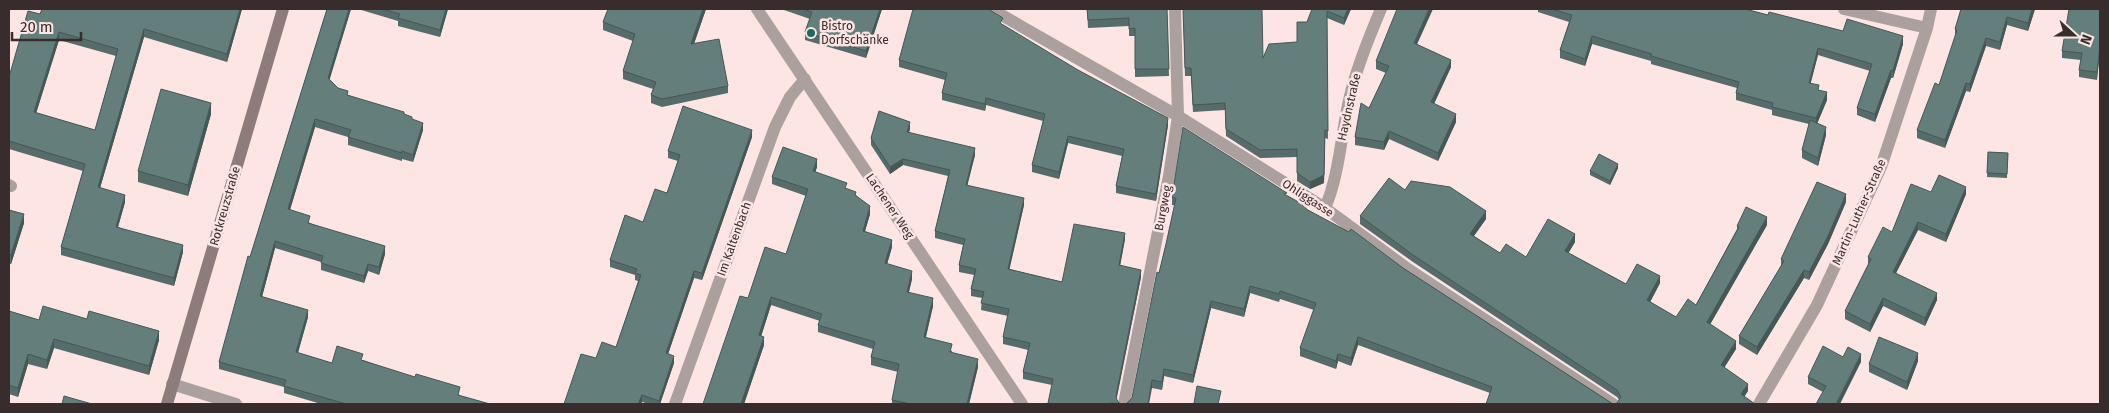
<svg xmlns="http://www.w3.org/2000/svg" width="2109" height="413" font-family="'Fira Sans',sans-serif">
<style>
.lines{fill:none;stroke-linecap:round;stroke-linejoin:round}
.minor{stroke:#aca09f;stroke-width:12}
.secondary{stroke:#8d7c7b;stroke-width:12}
.wall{fill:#556c6a;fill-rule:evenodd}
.shaded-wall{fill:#455856}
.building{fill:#637e7b;stroke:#455856;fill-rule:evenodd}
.poi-dot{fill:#1d6863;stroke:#fce5e3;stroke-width:2}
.labels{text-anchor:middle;stroke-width:5;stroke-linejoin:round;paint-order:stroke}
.poi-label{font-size:12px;fill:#382d2c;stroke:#fce5e3;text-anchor:start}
.street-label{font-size:12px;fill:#382d2c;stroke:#fce5e3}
</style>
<rect width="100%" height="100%" fill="#fce5e3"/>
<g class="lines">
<path class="minor" d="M 757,9 L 1022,404
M 991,9 L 1178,116 L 1325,208 L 1408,269 L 1613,404
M 1844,9 L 1927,28
M 9,185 L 11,186
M 1325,208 C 1340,173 1341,133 1350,96 C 1357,66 1369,37 1381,9
M 172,384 L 236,404
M 675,404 L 775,127 L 790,97 L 805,79
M 1124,404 L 1169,176 L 1178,116 L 1175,9
M 1759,404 L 1817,305 L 1881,167 L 1927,28 L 1931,9"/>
<path class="secondary" d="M 167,404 L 283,9"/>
</g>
<path class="wall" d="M 42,9 L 242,9 L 227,62 L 144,37 L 100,188 L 125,202 L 118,227 L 183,252 L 174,286 L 61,255 L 61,247 L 83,171 L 9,149 L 9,77 L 40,14 ZM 59,40 L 116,56 L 95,130 L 36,113 Z
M 327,9 L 351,9 L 329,79 L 338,88 L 348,95 L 404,114 L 412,120 L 423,130 L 413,162 L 402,159 L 402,161 L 348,145 L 348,137 L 315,127 L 290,210 L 310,223 L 385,254 L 379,275 L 368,271 L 364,283 L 321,270 L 321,262 L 275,248 L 262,297 L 308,317 L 298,353 L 332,363 L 363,360 L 460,395 L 460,396 L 490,404 L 321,404 L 284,393 L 284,387 L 219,369 L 219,362 L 250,257 Z
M 358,9 L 448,9 L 440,37 L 398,26 L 398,21 Z
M 608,9 L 706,9 L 694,44 L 728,86 L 728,93 L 662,107 L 651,103 L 651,95 L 653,89 L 623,79 L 623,71 L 633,41 L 603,30 L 603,22 Z
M 784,9 L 882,9 L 866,58 L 805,40 L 805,32 L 810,19 L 784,10 Z
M 1087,9 L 1167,9 L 1169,76 L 1135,77 L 1135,36 L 1129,36 L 1129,26 L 1088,28 Z
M 1183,9 L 1263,58 L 1297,42 L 1307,22 L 1312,9 L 1351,9 L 1344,25 L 1327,18 L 1328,139 L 1325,138 L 1324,183 L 1310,189 L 1297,181 L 1297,157 L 1260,158 L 1226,136 L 1225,110 L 1193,112 L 1191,76 L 1185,76 Z
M 1538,9 L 1745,9 L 1768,15 L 1903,44 L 1893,78 L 1891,78 L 1875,122 L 1857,115 L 1857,108 L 1870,71 L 1818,55 L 1810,83 L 1819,91 L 1827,100 L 1817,124 L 1826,135 L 1818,166 L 1802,158 L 1802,150 L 1809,124 L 1772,115 L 1772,110 L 1736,100 L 1736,93 L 1737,88 L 1651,64 L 1651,61 L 1592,44 L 1585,66 L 1560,58 L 1560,50 L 1569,22 L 1538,12 Z
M 1961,9 L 2035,9 L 2028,31 L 2007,25 L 2000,50 L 1986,46 L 1970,92 L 1966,91 L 1945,148 L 1917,138 L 1917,130 L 1939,85 L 1955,37 L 1955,29 Z
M 2100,9 L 2097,80 L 2079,77 L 2079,70 L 2081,60 L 2062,58 L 2062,51 Z
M 1003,25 L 1168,125 L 1156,201 L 1116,193 L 1116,186 L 1122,156 L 1068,143 L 1059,179 L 1032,172 L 1032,165 L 1043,121 L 986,105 L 985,111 L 942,100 L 942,93 L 945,80 L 899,67 L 899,60 Z
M 1417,44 L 1451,67 L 1434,104 L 1456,122 L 1438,161 L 1389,139 L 1384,150 L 1355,145 L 1355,137 L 1386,73 L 1376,69 L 1376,61 Z
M 211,114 L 188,196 L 138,182 L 138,171 Z
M 910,129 L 909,132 L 975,155 L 967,185 L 1024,205 L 1009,269 L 1062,282 L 1125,239 L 1120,265 L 1141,277 L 1116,400 L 1120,404 L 1048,404 L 1052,385 L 1023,379 L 1023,372 L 1028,350 L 1003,344 L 1003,337 L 1008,316 L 981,310 L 982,298 L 971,296 L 971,289 L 974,275 L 959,272 L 959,265 L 963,245 L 935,238 L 935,231 L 948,176 L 903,165 L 890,174 L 871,145 L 871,138 Z
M 752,137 L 702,280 L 694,278 L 668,354 L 674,363 L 660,404 L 649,404 L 642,402 L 641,404 L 564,404 L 596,358 L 616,347 L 638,281 L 635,280 L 635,275 L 610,267 L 610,260 L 643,222 L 667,193 L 678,161 L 668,158 L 668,151 Z
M 1988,152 L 2008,153 L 2007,178 L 1987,177 Z
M 817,167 L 815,172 L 847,189 L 856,195 L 870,214 L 865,231 L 892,247 L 887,264 L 912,279 L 909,292 L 933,306 L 926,337 L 952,351 L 952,353 L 978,367 L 969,404 L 892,404 L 892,400 L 898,372 L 871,365 L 871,357 L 873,349 L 818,332 L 818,325 L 820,321 L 771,305 L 761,336 L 764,345 L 744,404 L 703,404 L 748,298 L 786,254 L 806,196 L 772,184 L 772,177 Z
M 1618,168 L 1610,185 L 1590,175 L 1590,171 Z
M 1405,190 L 1486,219 L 1474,236 L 1500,253 L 1526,257 L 1575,242 L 1568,253 L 1626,284 L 1660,283 L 1650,302 L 1676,317 L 1696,305 L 1737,229 L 1737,226 L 1767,225 L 1710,324 L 1736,349 L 1724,367 L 1748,391 L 1617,403 L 1619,400 L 1617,397 L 1413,262 L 1360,224 L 1360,216 Z
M 1931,192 L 1966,194 L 1946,242 L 1918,230 L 1896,273 L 1937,300 L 1925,326 L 1883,306 L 1870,332 L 1845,319 L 1845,311 L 1868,265 L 1868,257 Z
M 1287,196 L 1306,209 L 1403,268 L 1613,404 L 1490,393 L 1358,345 L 1351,366 L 1338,361 L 1336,369 L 1300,356 L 1300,348 L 1314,310 L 1280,299 L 1279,302 L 1250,293 L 1244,317 L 1211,308 L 1193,383 L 1164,376 L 1162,390 L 1152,388 L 1132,398 L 1159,273 L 1166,244 L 1175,205 L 1172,205 L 1172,197 Z
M 1846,202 L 1828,244 L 1809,280 L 1804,278 L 1757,355 L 1739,344 L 1739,336 L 1781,266 L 1781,259 Z
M 9,210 L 24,223 L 11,264 L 9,264 Z
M 9,311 L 39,320 L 159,340 L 149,375 L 54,348 L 47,369 L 28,364 L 18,397 L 9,394 Z
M 1843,357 L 1861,362 L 1823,392 L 1808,384 L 1808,377 Z
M 1918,361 L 1907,390 L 1869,372 L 1869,364 Z"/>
<path class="shaded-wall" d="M 240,9 L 242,9 L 227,62 L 227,54 Z
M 349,9 L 351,9 L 328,85 L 328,78 Z
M 446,9 L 448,9 L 440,37 L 440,30 Z
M 703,9 L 706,9 L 691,52 L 691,44 Z
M 880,9 L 882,9 L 866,58 L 866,51 Z
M 1348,9 L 1351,9 L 1344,25 L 1344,18 Z
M 1429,9 L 1433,9 L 1414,51 L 1414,43 Z
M 2032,9 L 2035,9 L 2028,31 L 2028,23 Z
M 2007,17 L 2007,25 L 2000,50 L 2000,42 Z
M 144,29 L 144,37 L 98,195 L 98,187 Z
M 59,32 L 59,40 L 34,120 L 34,112 Z
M 1592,36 L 1592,44 L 1585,66 L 1585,59 Z
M 1903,36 L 1903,44 L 1893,78 L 1893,71 Z
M 1986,38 L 1986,46 L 1970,92 L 1970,84 Z
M 2100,46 L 2100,53 L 2097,80 L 2097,72 Z
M 1818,48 L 1818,55 L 1809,90 L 1809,83 Z
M 1451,60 L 1451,67 L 1431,110 L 1431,102 Z
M 1891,70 L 1891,78 L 1875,122 L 1875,114 Z
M 1966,83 L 1966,91 L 1945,148 L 1945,140 Z
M 1827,92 L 1827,100 L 1816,126 L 1816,118 Z
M 986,98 L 986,105 L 985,111 L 985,104 Z
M 211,103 L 211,114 L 188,196 L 188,185 Z
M 1456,114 L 1456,122 L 1438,161 L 1438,153 Z
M 1168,118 L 1168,125 L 1156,201 L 1156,194 Z
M 315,119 L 315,127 L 288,216 L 288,209 Z
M 910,122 L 910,129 L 907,139 L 907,132 Z
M 423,123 L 423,130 L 413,162 L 413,155 Z
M 1826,127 L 1826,135 L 1818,166 L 1818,158 Z
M 752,130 L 752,137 L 702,280 L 702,273 Z
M 1389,131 L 1389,139 L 1384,150 L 1384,142 Z
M 1068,136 L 1068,143 L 1059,179 L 1059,172 Z
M 1325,138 L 1324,183 L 1310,189 L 1310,182 Z
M 975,148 L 975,155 L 966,191 L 966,185 Z
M 817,159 L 817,167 L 813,179 L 813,171 Z
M 903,159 L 903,165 L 890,174 L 890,167 Z
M 1618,164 L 1618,168 L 1610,185 L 1610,181 Z
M 1966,187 L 1966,194 L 1946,242 L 1946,234 Z
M 1846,194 L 1846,202 L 1828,244 L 1809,280 L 1809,272 Z
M 125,195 L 125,202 L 116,234 L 116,227 Z
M 1024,198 L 1024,205 L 1008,276 L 1008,269 Z
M 870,206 L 870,214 L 863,238 L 863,231 Z
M 1486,211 L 1486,219 L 1470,241 L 1470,234 Z
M 24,214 L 24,223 L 11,264 L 11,255 Z
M 1767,217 L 1767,225 L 1707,330 L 1707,322 Z
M 1918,222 L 1918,230 L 1893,279 L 1893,272 Z
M 1125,233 L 1125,239 L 1119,272 L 1119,265 Z
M 1575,234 L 1575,242 L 1565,259 L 1565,251 Z
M 892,240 L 892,247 L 885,271 L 885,263 Z
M 275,241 L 275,248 L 260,304 L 260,296 Z
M 183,245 L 183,252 L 174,286 L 174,278 Z
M 385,246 L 385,254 L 379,275 L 379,267 Z
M 368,264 L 368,271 L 364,283 L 364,276 Z
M 1141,270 L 1141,277 L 1116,402 L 1116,396 Z
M 1804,270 L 1804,278 L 1757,355 L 1757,347 Z
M 694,271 L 694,278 L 666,360 L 666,353 Z
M 912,271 L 912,279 L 907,299 L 907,292 Z
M 1660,276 L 1660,283 L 1647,308 L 1647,300 Z
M 1250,286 L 1250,293 L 1244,317 L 1244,309 Z
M 1937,293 L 1937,300 L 1925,326 L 1925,318 Z
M 771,297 L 771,305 L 759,343 L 759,335 Z
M 933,298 L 933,306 L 924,344 L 924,337 Z
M 1883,298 L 1883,306 L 1870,332 L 1870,324 Z
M 1211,301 L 1211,308 L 1193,383 L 1193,375 Z
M 308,310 L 308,317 L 296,359 L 296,352 Z
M 159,331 L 159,340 L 149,375 L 149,366 Z
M 764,337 L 764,345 L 744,404 L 741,404 Z
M 1358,337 L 1358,345 L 1351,366 L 1351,358 Z
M 54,339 L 54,348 L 47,369 L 47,360 Z
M 1736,341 L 1736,349 L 1721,373 L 1721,365 Z
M 1918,353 L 1918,361 L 1907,390 L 1907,382 Z
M 28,354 L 28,364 L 18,397 L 18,388 Z
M 1338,354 L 1338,361 L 1336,369 L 1336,361 Z
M 1861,354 L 1861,362 L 1840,404 L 1836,404 Z
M 674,356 L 674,363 L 660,404 L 659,404 L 659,401 Z
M 978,359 L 978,367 L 969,404 L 967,404 Z
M 1164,369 L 1164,376 L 1162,390 L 1162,382 Z
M 1152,380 L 1152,388 L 1149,404 L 1148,404 Z
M 1748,384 L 1748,391 L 1741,402 L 1741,394 Z
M 642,395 L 642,402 L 641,404 L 638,404 Z"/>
<path class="building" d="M 42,9 L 240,9 L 227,54 L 144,29 L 98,187 L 125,195 L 116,227 L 183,245 L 174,278 L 61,247 L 85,164 L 9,141 L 9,77 L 28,11 L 40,14 ZM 59,32 L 118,49 L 95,130 L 34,112 Z
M 327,9 L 349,9 L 328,78 L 338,88 L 348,91 L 347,95 L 404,112 L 404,114 L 412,117 L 412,119 L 423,123 L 413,155 L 402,151 L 402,153 L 348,137 L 351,130 L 315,119 L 288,209 L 310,216 L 308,223 L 385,246 L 379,267 L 368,264 L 364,276 L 321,263 L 323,256 L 275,241 L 260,296 L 308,310 L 296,352 L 332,363 L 337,346 L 363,354 L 361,360 L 415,377 L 416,374 L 460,387 L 458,395 L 490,404 L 346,404 L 284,386 L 286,380 L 219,362 L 248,256 L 250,257 Z
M 382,9 L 446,9 L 440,30 L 398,18 L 400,14 Z
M 608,9 L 703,9 L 691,44 L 719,39 L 728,86 L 662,99 L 651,95 L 656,82 L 623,71 L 635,34 L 603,22 Z
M 803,9 L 880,9 L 866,51 L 805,32 L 812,12 Z
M 913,9 L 988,9 L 1003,18 L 1000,23 L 1078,70 L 1168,118 L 1156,194 L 1116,186 L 1124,149 L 1068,136 L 1059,172 L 1032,165 L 1045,114 L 986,98 L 985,104 L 942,93 L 947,73 L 899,60 Z
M 1087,9 L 1167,9 L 1169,69 L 1135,69 L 1135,28 L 1129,29 L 1129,18 L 1088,20 Z
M 1183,9 L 1262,9 L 1263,58 L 1269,44 L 1297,42 L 1297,22 L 1307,22 L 1312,9 L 1348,9 L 1344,18 L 1327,11 L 1328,131 L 1325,130 L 1324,175 L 1310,182 L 1297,173 L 1297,149 L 1260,150 L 1226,129 L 1225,103 L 1193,105 L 1191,68 L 1185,68 Z
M 1397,9 L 1429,9 L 1414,43 L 1451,60 L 1431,102 L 1456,114 L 1438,153 L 1389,131 L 1384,142 L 1355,137 L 1361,103 L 1369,108 L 1389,66 L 1376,61 Z
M 1552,9 L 1745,9 L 1768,15 L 1769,12 L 1843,31 L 1847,19 L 1903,36 L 1893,71 L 1891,70 L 1875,114 L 1857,108 L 1872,64 L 1818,48 L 1809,83 L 1819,85 L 1818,90 L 1827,92 L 1816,118 L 1772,107 L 1773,103 L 1736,93 L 1739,82 L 1651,56 L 1652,54 L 1592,36 L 1585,59 L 1560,50 L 1572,15 Z
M 1961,9 L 2032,9 L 2028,23 L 2007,17 L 2000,42 L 1986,38 L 1970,84 L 1966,83 L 1945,140 L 1917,130 L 1935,83 L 1939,85 L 1957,30 L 1955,29 Z
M 2069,9 L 2100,9 L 2100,46 L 2097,72 L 2079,70 L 2082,53 L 2062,51 Z
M 161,89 L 211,103 L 188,185 L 138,171 Z
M 683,106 L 752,130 L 702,273 L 694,271 L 666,353 L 674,356 L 659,401 L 642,395 L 638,404 L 564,404 L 581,354 L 596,358 L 602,342 L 616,347 L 641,275 L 635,273 L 637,269 L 610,260 L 625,215 L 643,222 L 655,189 L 667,193 L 680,155 L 668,151 Z
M 879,111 L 910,122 L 907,132 L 975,148 L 966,185 L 1024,198 L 1008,269 L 1062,282 L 1074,224 L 1125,233 L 1119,265 L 1141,270 L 1116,396 L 1117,400 L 1120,404 L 1110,403 L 1110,404 L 1055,404 L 1048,403 L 1053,379 L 1023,372 L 1030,343 L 1003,337 L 1009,309 L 981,303 L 984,292 L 971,289 L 976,269 L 959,265 L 965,239 L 935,231 L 950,170 L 903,159 L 890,167 L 871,138 Z
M 1810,120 L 1826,127 L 1818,158 L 1802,150 Z
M 1183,127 L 1287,193 L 1284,194 L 1306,206 L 1306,209 L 1349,232 L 1351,229 L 1403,268 L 1613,404 L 1486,404 L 1492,387 L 1358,337 L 1351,358 L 1338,354 L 1336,361 L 1300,348 L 1316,303 L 1280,291 L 1279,294 L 1250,286 L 1244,309 L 1211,301 L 1193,375 L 1164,369 L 1162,382 L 1152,380 L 1148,404 L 1126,404 L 1132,398 L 1157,272 L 1159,273 L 1166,244 L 1176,198 L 1172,197 Z
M 783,147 L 817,159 L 813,171 L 847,183 L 845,188 L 856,192 L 855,195 L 870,206 L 863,231 L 892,240 L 885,263 L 912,271 L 907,292 L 933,298 L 924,337 L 952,344 L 950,352 L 978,359 L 967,404 L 911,404 L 892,400 L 899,364 L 871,357 L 875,342 L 818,325 L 822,314 L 771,297 L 759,335 L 764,337 L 741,404 L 703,404 L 740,296 L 748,298 L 765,247 L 786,254 L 808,189 L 772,177 Z
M 1988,152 L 2008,153 L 2007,174 L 1987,173 Z
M 1599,154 L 1618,164 L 1610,181 L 1590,171 Z
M 1939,175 L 1966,187 L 1946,234 L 1918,222 L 1893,272 L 1937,293 L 1925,318 L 1883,298 L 1870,324 L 1845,311 L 1871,259 L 1868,257 L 1883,227 L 1892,232 L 1911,184 L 1931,192 Z
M 1389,178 L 1405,190 L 1411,181 L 1450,187 L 1486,211 L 1470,234 L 1500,253 L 1506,244 L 1526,257 L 1548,219 L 1575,234 L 1565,251 L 1626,284 L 1637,264 L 1660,276 L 1647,300 L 1676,317 L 1688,299 L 1696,305 L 1739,227 L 1737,226 L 1746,207 L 1767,217 L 1707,322 L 1736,341 L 1721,365 L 1748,384 L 1741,394 L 1755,404 L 1761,404 L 1614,404 L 1617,403 L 1621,397 L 1617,390 L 1413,255 L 1360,216 Z
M 1817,182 L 1846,194 L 1828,236 L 1809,272 L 1804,270 L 1757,347 L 1739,336 L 1784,261 L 1781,259 Z
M 9,210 L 24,214 L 11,255 L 9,254 Z
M 43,306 L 87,319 L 89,311 L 159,331 L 149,366 L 54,339 L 47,360 L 28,354 L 18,388 L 9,385 L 9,311 L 39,320 Z
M 1879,337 L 1918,353 L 1907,382 L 1869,364 Z
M 1823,346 L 1843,357 L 1848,347 L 1861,354 L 1836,404 L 1816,404 L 1826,386 L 1808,377 Z
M 1197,386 L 1221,391 L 1218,404 L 1198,404 L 1194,403 Z
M 64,396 L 92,404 L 62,404 Z"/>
<circle class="poi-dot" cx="811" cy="33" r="5"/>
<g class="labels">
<g class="poi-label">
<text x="821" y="30">Bistro<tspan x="821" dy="14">Dorfschänke</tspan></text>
</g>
<g class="street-label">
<text transform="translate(1349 107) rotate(-77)" y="4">Haydnstraße</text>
<text transform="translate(1308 198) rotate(33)" y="4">Ohliggasse</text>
<text transform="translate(225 206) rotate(-74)" y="4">Rotkreuzstraße</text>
<text transform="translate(890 206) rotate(56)" y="4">Lachener Weg</text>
<text transform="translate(1163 208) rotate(-79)" y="4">Burgweg</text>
<text transform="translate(1859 212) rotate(-66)" y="4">Martin-Luther-Straße</text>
<text transform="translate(734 239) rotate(-70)" y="4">Im Kaltenbach</text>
</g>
</g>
<rect width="2109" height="413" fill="none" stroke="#382d2c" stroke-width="20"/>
<g transform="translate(2074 35) rotate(111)" stroke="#fce5e3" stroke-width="4" paint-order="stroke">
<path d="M0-4L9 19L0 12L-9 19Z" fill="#382d2c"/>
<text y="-8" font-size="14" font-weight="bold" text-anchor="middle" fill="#382d2c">N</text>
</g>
<path d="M12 32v8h69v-8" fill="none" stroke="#382d2c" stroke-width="2.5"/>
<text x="20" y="32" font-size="15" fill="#382d2c" stroke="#fce5e3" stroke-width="4" paint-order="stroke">20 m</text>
</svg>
